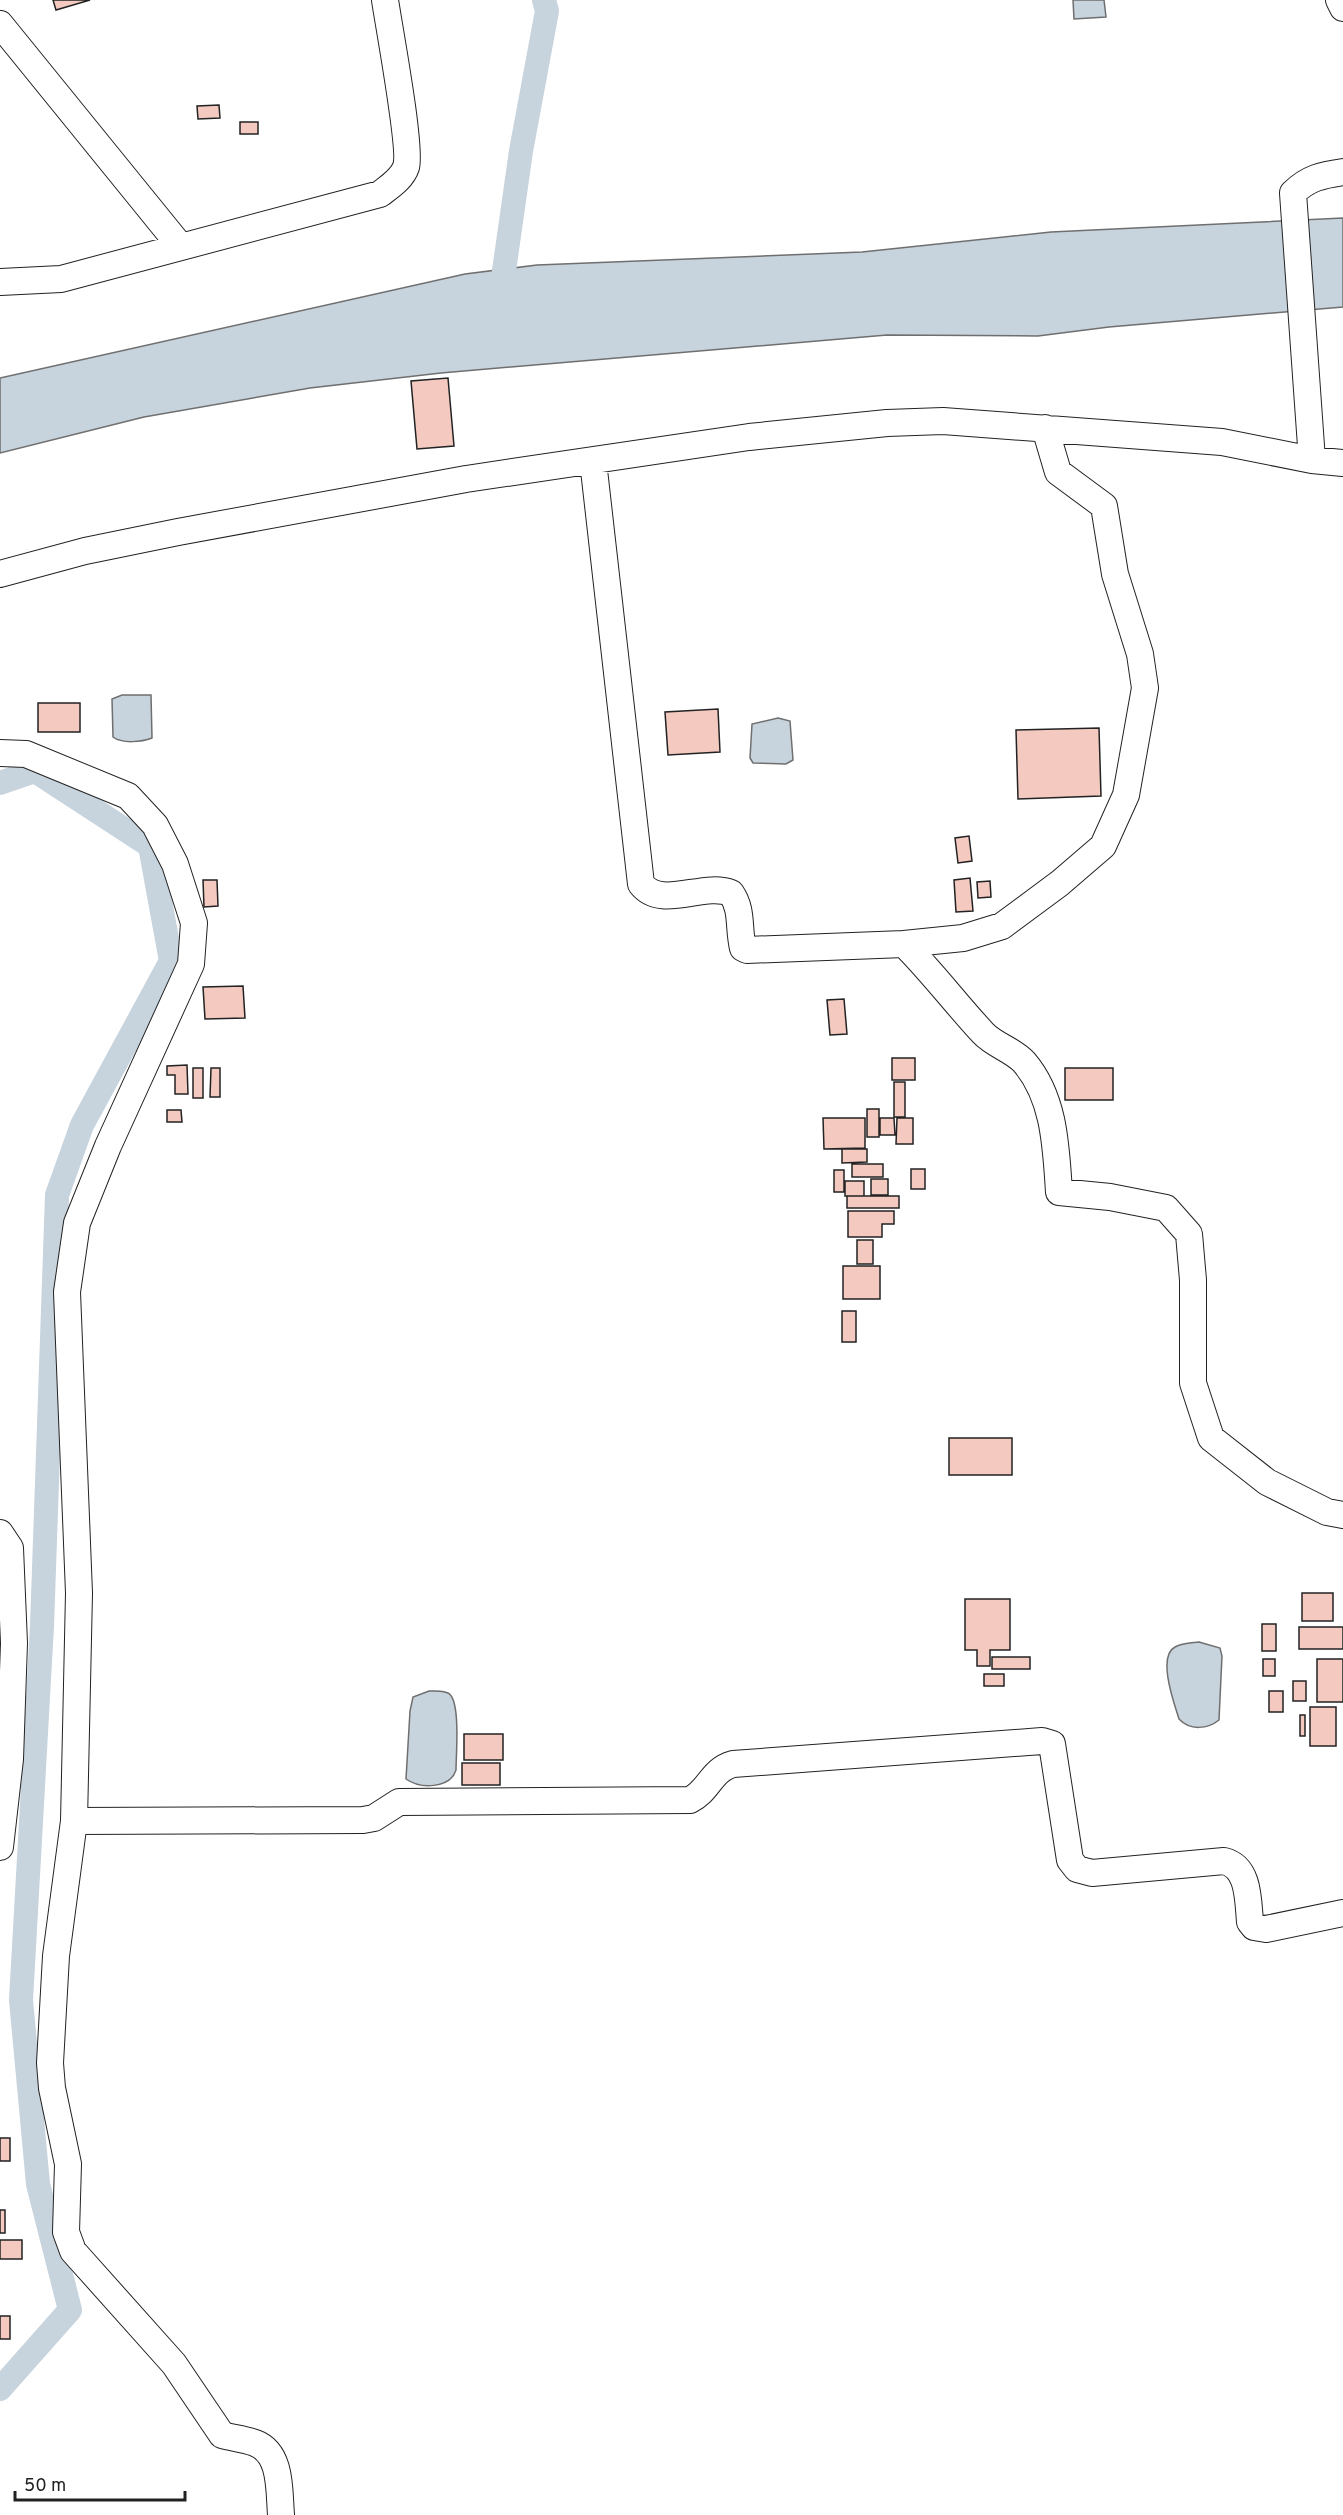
<svg xmlns="http://www.w3.org/2000/svg" width="1343" height="2515" font-family="Overpass,sans-serif">
<style>
.water{fill:#c7d3dd;stroke:#6f6f6f;stroke-width:1.5}
.lines{fill:none;stroke-linecap:round;stroke-linejoin:round}
.canal{stroke:#c7d3dd;stroke-width:24}
.building{fill:#f3c9c0;stroke:#222;stroke-width:1.5}
.minor-casing{stroke:#222;stroke-width:28}
.minor{stroke:#fff;stroke-width:26}
</style>
<rect width="100%" height="100%" fill="#fff"/>
<path class="water" d="M 1073,0 L 1104,0 L 1106,17 L 1074,19 Z
M 1343,218 L 1343,307 L 1109,327 L 1038,336 L 887,335 L 441,373 L 310,388 L 144,417 L 0,453 L 0,378 L 465,274 L 537,265 L 862,252 L 1051,232 Z
M 122,695 L 151,695 L 152,738 C 142,742 122,744 113,737 L 112,699 Z
M 778,718 L 790,721 L 793,760 L 786,764 L 753,763 L 750,758 L 752,724 Z
M 1199,1642 L 1220,1648 L 1222,1656 L 1219,1720 C 1208,1729 1190,1731 1179,1719 C 1174,1703 1157,1656 1175,1647 C 1182,1643 1191,1643 1199,1642 Z
M 429,1691 C 435,1691 442,1690 448,1693 C 461,1699 456,1755 456,1770 C 450,1789 420,1789 406,1779 L 410,1711 L 413,1697 Z"/>
<g class="lines">
<path class="canal" d="M 500,299 L 521,151 L 547,11 L 544,0
M 0,783 L 35,771 L 150,846 L 171,961 L 82,1125 L 57,1195 L 42,1626 L 21,2000 L 38,2184 L 70,2310 L 0,2389"/>
</g>
<path class="building" d="M 53,0 L 90,0 L 56,10 Z
M 219,105 L 220,118 L 198,119 L 197,106 Z
M 240,122 L 258,122 L 258,134 L 240,134 Z
M 448,378 L 454,446 L 417,449 L 411,381 Z
M 38,703 L 80,703 L 80,732 L 38,732 Z
M 718,709 L 720,752 L 668,755 L 665,712 Z
M 1099,728 L 1101,796 L 1018,799 L 1016,730 Z
M 969,836 L 972,861 L 958,863 L 955,838 Z
M 970,878 L 973,911 L 956,912 L 954,880 Z
M 203,880 L 217,880 L 218,906 L 204,907 Z
M 990,881 L 991,897 L 978,898 L 977,882 Z
M 243,986 L 245,1018 L 205,1019 L 203,987 Z
M 844,999 L 847,1034 L 830,1035 L 827,1000 Z
M 892,1058 L 915,1058 L 915,1080 L 892,1080 Z
M 187,1065 L 188,1094 L 175,1094 L 175,1075 L 167,1075 L 167,1066 Z
M 193,1068 L 203,1068 L 203,1098 L 193,1098 Z
M 211,1068 L 220,1068 L 220,1097 L 210,1097 Z
M 1065,1068 L 1113,1068 L 1113,1100 L 1065,1100 Z
M 894,1082 L 905,1082 L 905,1117 L 894,1117 Z
M 867,1109 L 879,1109 L 879,1137 L 867,1137 Z
M 167,1110 L 181,1110 L 182,1122 L 167,1122 Z
M 823,1118 L 865,1118 L 865,1148 L 824,1149 Z
M 880,1118 L 894,1118 L 895,1135 L 880,1135 Z
M 897,1118 L 913,1118 L 913,1144 L 896,1144 Z
M 842,1149 L 867,1149 L 867,1162 L 842,1163 Z
M 852,1164 L 883,1164 L 883,1177 L 852,1177 Z
M 911,1169 L 925,1169 L 925,1189 L 911,1189 Z
M 834,1170 L 844,1170 L 844,1192 L 834,1192 Z
M 871,1179 L 888,1179 L 888,1195 L 871,1195 Z
M 845,1181 L 864,1181 L 864,1196 L 845,1196 Z
M 847,1196 L 899,1196 L 899,1208 L 847,1208 Z
M 848,1211 L 894,1211 L 894,1224 L 882,1224 L 882,1237 L 848,1237 Z
M 857,1240 L 873,1240 L 873,1264 L 857,1264 Z
M 843,1266 L 880,1266 L 880,1299 L 843,1299 Z
M 842,1311 L 856,1311 L 856,1342 L 842,1342 Z
M 949,1438 L 1012,1438 L 1012,1475 L 949,1475 Z
M 1302,1593 L 1333,1593 L 1333,1621 L 1302,1621 Z
M 965,1599 L 1010,1599 L 1010,1650 L 990,1650 L 990,1666 L 977,1666 L 977,1650 L 965,1650 Z
M 1262,1624 L 1276,1624 L 1276,1651 L 1262,1651 Z
M 1299,1627 L 1343,1627 L 1343,1649 L 1299,1649 Z
M 992,1657 L 1030,1657 L 1030,1669 L 992,1669 Z
M 1263,1659 L 1275,1659 L 1275,1676 L 1263,1676 Z
M 1317,1659 L 1343,1659 L 1343,1702 L 1317,1702 Z
M 984,1674 L 1004,1674 L 1004,1686 L 984,1686 Z
M 1293,1681 L 1306,1681 L 1306,1701 L 1293,1701 Z
M 1269,1691 L 1283,1691 L 1283,1712 L 1269,1712 Z
M 1310,1707 L 1336,1707 L 1336,1746 L 1310,1746 Z
M 1300,1715 L 1305,1715 L 1305,1736 L 1300,1736 Z
M 464,1734 L 503,1734 L 503,1760 L 464,1760 Z
M 462,1763 L 500,1763 L 500,1785 L 462,1785 Z
M 0,2138 L 10,2138 L 10,2161 L 0,2161 Z
M 0,2210 L 5,2210 L 5,2233 L 0,2233 Z
M 0,2240 L 22,2240 L 22,2259 L 0,2259 Z
M 0,2316 L 10,2316 L 10,2339 L 0,2339 Z"/>
<g class="lines">
<g class="minor-casing">
<path id="minor" d="M 1339,0 L 1343,8
M 0,24 L 181,247
M 0,282 L 61,279 L 380,194 C 389,187 402,179 406,167 C 412,150 389,27 385,0
M 1045,428 L 1058,472 L 1104,506 L 1115,574 L 1140,654 L 1145,688 L 1126,795 L 1103,846 L 1060,883 L 1002,926 L 963,938 L 904,944 C 932,972 956,1004 983,1033 C 994,1045 1013,1050 1024,1062 C 1055,1098 1056,1148 1059,1192 L 1110,1197 L 1166,1208 L 1189,1234 L 1193,1280 L 1193,1383 L 1211,1438 L 1267,1482 L 1327,1512 L 1343,1515
M 1312,460 L 1293,193 C 1308,178 1322,175 1343,172
M 593,461 L 641,884 C 661,910 703,882 731,893 C 743,910 738,928 743,948 L 747,950 L 904,944
M 0,574 L 85,551 L 178,532 L 466,479 L 749,437 L 887,423 L 943,421 L 1222,442 L 1312,460 L 1343,463
M 0,753 L 26,754 L 128,796 L 155,825 L 175,864 L 194,923 L 191,964 L 108,1146 L 77,1223 L 67,1292 L 79,1593 L 74,1821 L 56,1956 L 50,2063 L 52,2088 L 68,2164 L 66,2232 L 73,2251 L 174,2364 L 222,2435 C 233,2438 245,2439 255,2443 C 282,2453 279,2491 281,2515
M 0,1533 L 10,1548 L 14,1643 L 10,1759 L 0,1847
M 74,1821 L 363,1820 L 374,1818 L 399,1802 L 690,1800 C 709,1791 711,1770 733,1764 L 1042,1741 L 1052,1744 L 1070,1860 L 1077,1869 L 1092,1873 L 1224,1861 C 1249,1867 1248,1899 1250,1922 L 1254,1927 L 1266,1929 L 1343,1913"/>
</g>
<use href="#minor" class="minor"/>
</g>
<path d="M15 2491v9h170v-9" fill="none" stroke="#222222" stroke-width="3"/>
<text x="24" y="2491" font-size="18" fill="#222222" stroke="#ffffff" stroke-width="4.5" paint-order="stroke">50 m</text>
</svg>
